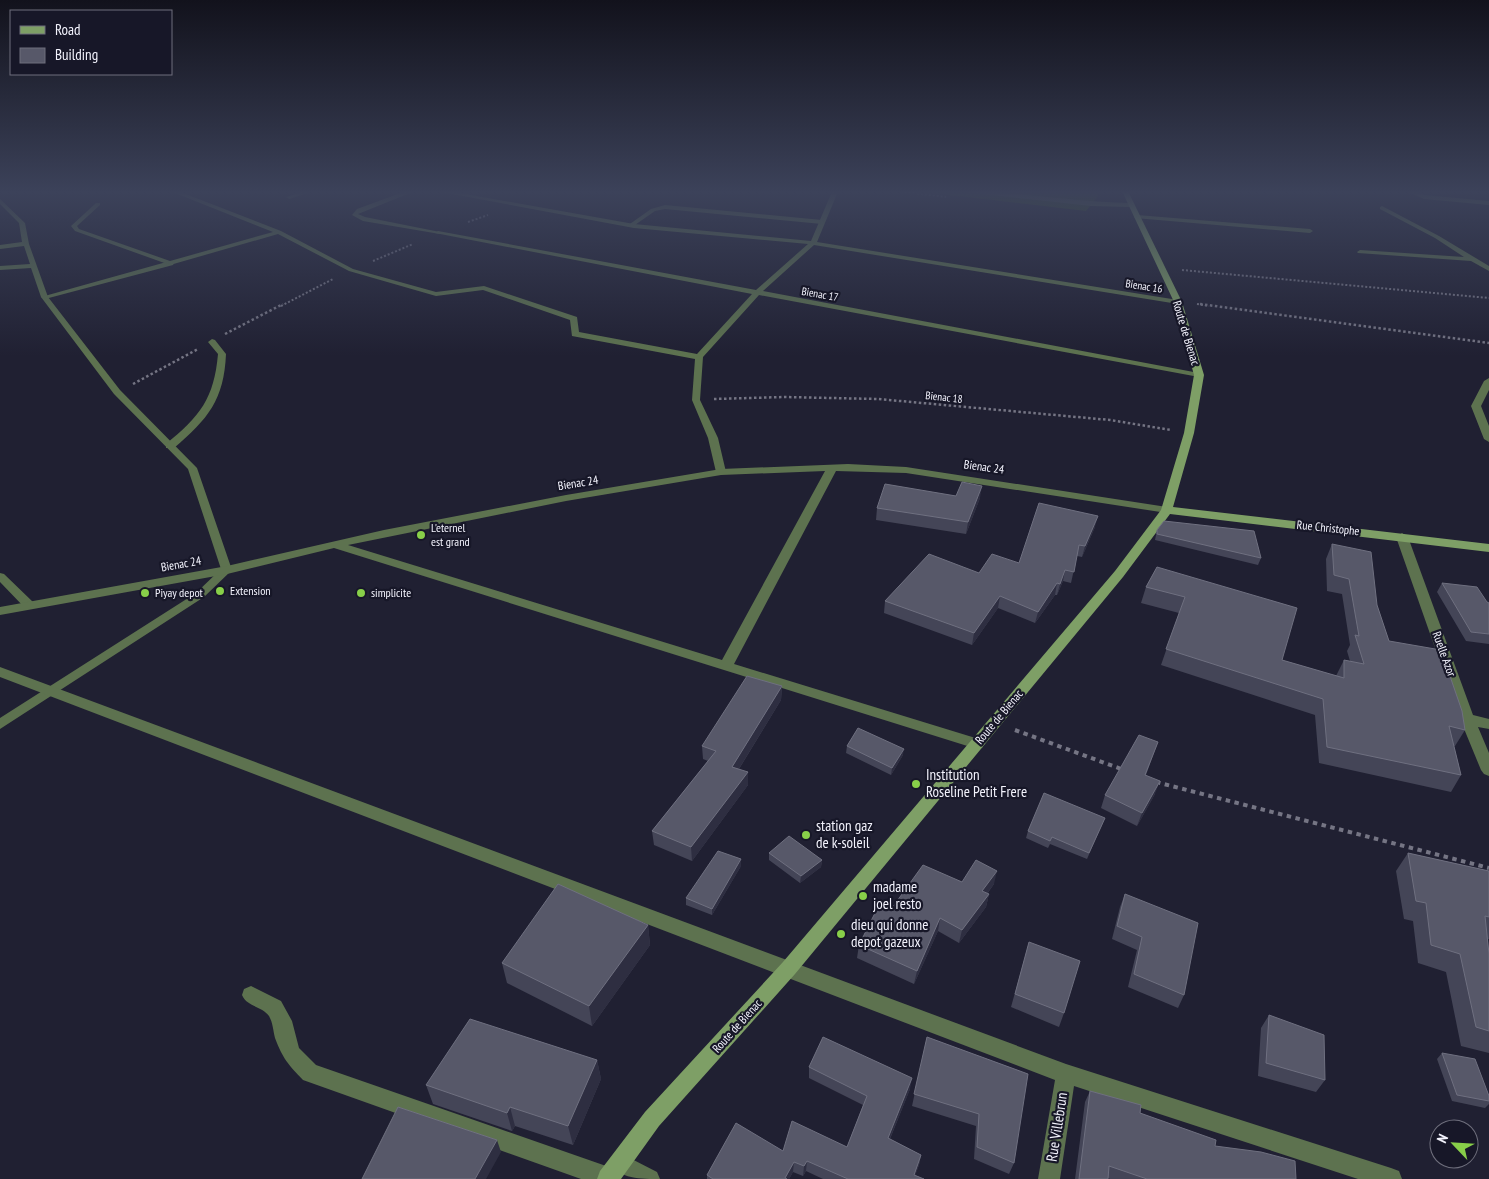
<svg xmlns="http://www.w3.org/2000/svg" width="1489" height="1179" font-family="'PT Sans Narrow',sans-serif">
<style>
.green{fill:#36551b}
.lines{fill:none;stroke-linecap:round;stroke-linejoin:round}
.path-far2{stroke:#757584;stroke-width:2;stroke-dasharray:2 2;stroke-linecap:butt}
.path-far1{stroke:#757584;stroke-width:2.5;stroke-dasharray:2.5 2.5;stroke-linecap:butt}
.path{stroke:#757584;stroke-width:4;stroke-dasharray:4.5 4.5;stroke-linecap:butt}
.lane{fill:#5d724f;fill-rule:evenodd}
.street{fill:#5d724f;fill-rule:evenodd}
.secondary{fill:#7e9f66;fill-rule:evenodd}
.wall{fill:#444557}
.shaded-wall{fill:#2e2e41}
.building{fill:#575869;stroke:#6f7080}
.poi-dot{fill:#88cf49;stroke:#171728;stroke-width:2}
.labels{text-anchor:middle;stroke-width:4.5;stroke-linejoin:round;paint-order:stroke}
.far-street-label{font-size:11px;fill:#f3f3fd;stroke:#171728}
.street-label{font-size:12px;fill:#f3f3fd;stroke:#171728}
.poi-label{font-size:12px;fill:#f3f3fd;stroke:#171728;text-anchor:start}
.near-poi-label{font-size:15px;fill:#f3f3fd;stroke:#171728;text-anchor:start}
.near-street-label{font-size:15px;fill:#f3f3fd;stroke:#171728}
</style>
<rect width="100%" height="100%" fill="#202032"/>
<path class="green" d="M 915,191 L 1096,191 L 1098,196 L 1086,211 Z"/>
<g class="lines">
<path class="path-far2" d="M 897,191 L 946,197
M 468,222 L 488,215
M 373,261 L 413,244
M 1182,270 L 1489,298
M 1197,304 L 1209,306
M 281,306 L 333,279"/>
<path class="path-far1" d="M 1200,304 L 1489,343
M 225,334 L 283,304
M 133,384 L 198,349
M 714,399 L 784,397 L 878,399 L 1110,420 L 1171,430"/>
<path class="path" d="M 1015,730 L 1124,770
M 1156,782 L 1489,868"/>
<path class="lane" d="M 170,191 L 178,191 L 281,231 L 353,269 L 436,292 L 484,286 L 577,317 L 579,332 L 697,354 L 752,294 L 435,233 L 438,231 L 756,290 L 808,244 L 634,228 L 436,191 L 449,191 L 634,224 L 811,241 L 831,194 L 830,191 L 836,191 L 837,194 L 817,242 L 1178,300 L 1182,302 L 1178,304 L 814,245 L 763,291 L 1199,373 L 1203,375 L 1199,377 L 759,295 L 703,357 L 700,400 L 718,438 L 726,472 L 721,475 L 716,472 L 708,438 L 692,400 L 695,359 L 572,336 L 570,320 L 483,290 L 436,296 L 349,271 L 278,234 L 170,265 L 75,231 L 71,226 L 96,203 L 100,203 L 100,205 L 77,226 L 79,229 L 170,261 L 273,232 Z
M 305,191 L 314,191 L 289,199 L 286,197 Z
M 956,191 C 1014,191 1072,202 1130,203 L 1133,205 L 1130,207 L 1091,206 Z
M 0,199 L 25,223 L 29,244 L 48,297 L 120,390 L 197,468 L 232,570 L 204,597 L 0,729 L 0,718 L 196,593 L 221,569 L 188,469 L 114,394 L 41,297 L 31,268 L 0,270 L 0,266 L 30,264 L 24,246 L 0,249 L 0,245 L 22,242 L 19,223 L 0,204 Z
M 1382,206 L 1439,236 L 1489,266 L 1489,271 L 1471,261 L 1358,253 L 1357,252 L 1360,250 L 1464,257 L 1435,238 L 1380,209 L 1380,207 Z
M 0,573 L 4,574 L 33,602 L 35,605 L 33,608 L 25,608 L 0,582 Z
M 620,1153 L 657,1172 L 660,1179 C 642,1179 618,1179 610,1163 L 613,1156 Z"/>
<path class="street" d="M 406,191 L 415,191 L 358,214 L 365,217 L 440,232 L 440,234 L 363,221 L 352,215 L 357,209 Z
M 1406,191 L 1415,191 L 1425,195 L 1489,201 L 1489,205 L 1424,199 Z
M 665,205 L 822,220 L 825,222 L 822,224 L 665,209 L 655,211 L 632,227 L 627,226 L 651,209 Z
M 1137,215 L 1310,229 L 1313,231 L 1310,233 L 1135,218 L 1134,217 Z
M 170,261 L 174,263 L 173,265 L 45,299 L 41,297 Z
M 212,339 L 215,340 L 226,354 C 224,400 208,419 174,448 L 166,448 L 166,444 C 200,416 214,399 218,354 L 208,342 Z
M 1489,378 L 1489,390 L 1481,406 L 1489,426 L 1489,442 L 1484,439 L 1471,406 L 1484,381 Z
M 848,464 L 906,467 L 1167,507 L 1173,510 L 1167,513 L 906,473 L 836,471 L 734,664 L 982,740 L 984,744 L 982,748 L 977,749 L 334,548 L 227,574 L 0,615 L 0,607 L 227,566 L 384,530 L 566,495 L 721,469 ZM 825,471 L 722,660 L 348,545 L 566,501 L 721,475 Z
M 1402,533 L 1408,537 L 1473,715 L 1489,719 L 1489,729 L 1478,727 L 1489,753 L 1489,776 L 1484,774 L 1481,770 L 1460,719 L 1396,537 Z
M 0,667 L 1066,1064 L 1391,1168 L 1399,1171 L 1402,1179 L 1358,1179 L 1074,1086 L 1060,1179 L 1038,1179 L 1055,1080 L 0,677 Z
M 251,986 L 281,1001 L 292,1021 L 299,1048 L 316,1065 L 609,1167 L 617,1170 L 619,1179 L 581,1179 L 303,1080 C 288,1064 283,1059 275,1038 C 273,1030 273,1023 269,1016 C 262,1006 247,1007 242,995 L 244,989 Z"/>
<path class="secondary" d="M 1122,191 L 1128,191 L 1182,302 L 1204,375 L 1194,433 L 1173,507 L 1489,544 L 1489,552 L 1170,514 L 1123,577 L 795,974 L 659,1126 L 621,1179 L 597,1179 L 600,1171 L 645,1112 L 783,962 L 1115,571 L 1161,510 L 1184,433 L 1194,375 L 1174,302 Z"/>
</g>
<path class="wall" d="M 980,498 L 966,534 L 876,520 L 877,508 Z
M 1095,527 L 1082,557 L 1077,556 L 1071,583 L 1063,581 L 1057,595 L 1055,595 L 1035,623 L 998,608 L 972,645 L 884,613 L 885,601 L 979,573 L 1019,563 Z
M 1157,530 L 1261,558 L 1258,565 L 1155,540 Z
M 1332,544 L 1377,605 L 1389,641 L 1465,730 L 1455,746 L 1454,746 L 1461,775 L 1451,792 L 1319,763 L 1315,715 L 1161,665 L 1179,613 L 1141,603 L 1146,587 L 1157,567 L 1282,660 L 1336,676 L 1344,660 L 1350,661 L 1347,651 L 1350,645 L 1342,594 L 1327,591 L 1326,559 Z
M 1442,583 L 1489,603 L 1489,644 L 1466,641 L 1437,592 Z
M 782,686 L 781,700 L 739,769 L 748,785 L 692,861 L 654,845 L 652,831 L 708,761 L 703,759 L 702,746 Z
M 1158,742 L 1146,775 L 1155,794 L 1137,826 L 1101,808 L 1105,795 Z
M 847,746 L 903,755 L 891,775 L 846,753 Z
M 1105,818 L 1087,859 L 1050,844 L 1048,848 L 1026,838 L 1028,831 Z
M 769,853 L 822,860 L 821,867 L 800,883 L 769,860 Z
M 1408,853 L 1489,871 L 1489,939 L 1488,939 L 1489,954 L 1489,1053 L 1461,1046 L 1446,972 L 1418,963 L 1413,921 L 1404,919 L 1396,871 Z
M 741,866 L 712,915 L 686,905 L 686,898 Z
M 962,882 L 994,884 L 987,894 L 989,894 L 986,907 L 959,943 L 938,931 L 914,984 L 857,958 L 859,945 L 892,908 Z
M 1125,894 L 1184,995 L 1178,1008 L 1128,987 L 1137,950 L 1112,939 L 1120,907 Z
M 648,925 L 650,945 L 592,1026 L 507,983 L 502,963 Z
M 1029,942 L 1064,1013 L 1059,1027 L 1011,1007 Z
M 1269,1015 L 1325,1080 L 1316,1092 L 1258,1076 L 1261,1028 Z
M 927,1037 L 1014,1163 L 1009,1174 L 974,1159 L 976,1126 L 912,1106 Z
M 1442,1053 L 1489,1096 L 1489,1104 L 1485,1108 L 1452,1101 L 1437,1059 Z
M 597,1060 L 601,1079 L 573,1145 L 515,1126 L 512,1131 L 433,1104 L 426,1085 Z
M 809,1067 L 910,1089 L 890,1139 L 921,1155 L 919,1165 L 915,1175 L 924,1179 L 823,1179 L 806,1171 L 803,1176 L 793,1172 L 789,1179 L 707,1179 L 707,1175 L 783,1151 L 847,1147 L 863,1105 L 809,1078 Z
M 1090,1091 L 1215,1146 L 1296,1179 L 1110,1179 L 1108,1178 L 1108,1179 L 1075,1179 L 1085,1102 Z"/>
<path class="shaded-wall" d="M 982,486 L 980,498 L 966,534 L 968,522 Z
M 1098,516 L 1095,527 L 1082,557 L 1085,546 Z
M 1065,570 L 1063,581 L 1057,595 L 1060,584 Z
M 1057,583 L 1055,595 L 1035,623 L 1038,612 Z
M 1000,596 L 998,608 L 972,645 L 974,633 Z
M 782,686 L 781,700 L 732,780 L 732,767 Z
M 904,749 L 903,755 L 891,775 L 892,768 Z
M 748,772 L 748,785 L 692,861 L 691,847 Z
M 1160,781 L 1155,794 L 1137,826 L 1142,813 Z
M 741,859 L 741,866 L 712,915 L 712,909 Z
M 822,860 L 821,867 L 800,883 L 801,876 Z
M 997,871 L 994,884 L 979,904 L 982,891 Z
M 989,894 L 986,907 L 959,943 L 962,930 Z
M 940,918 L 938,931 L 914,984 L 917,971 Z
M 648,925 L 650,945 L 592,1026 L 589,1006 Z
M 597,1060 L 601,1079 L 573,1145 L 568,1126 Z
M 912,1078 L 910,1089 L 886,1148 L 888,1138 Z
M 510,1107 L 515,1126 L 512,1131 L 507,1113 Z
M 497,1140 L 501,1152 L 486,1179 L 475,1179 Z
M 921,1155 L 919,1165 L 914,1179 L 914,1175 Z
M 807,1161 L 806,1171 L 803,1176 L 804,1166 Z
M 794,1162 L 793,1172 L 789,1179 L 785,1179 Z"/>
<path class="building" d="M 962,482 L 982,486 L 968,522 L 877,508 L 885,484 L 956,496 Z
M 1039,503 L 1098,516 L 1085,546 L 1079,545 L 1074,572 L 1065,570 L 1060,584 L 1057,583 L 1038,612 L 1000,596 L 974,633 L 885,601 L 929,554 L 979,573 L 992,554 L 1019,563 Z
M 1164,521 L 1254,531 L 1261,558 L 1157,534 L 1157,530 Z
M 1332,544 L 1371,552 L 1377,605 L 1389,641 L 1441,650 L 1462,711 L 1465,730 L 1449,726 L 1461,775 L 1327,747 L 1323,699 L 1166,649 L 1185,597 L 1146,587 L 1157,567 L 1297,608 L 1282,660 L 1344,678 L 1344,660 L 1364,664 L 1355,635 L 1359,636 L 1349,579 L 1334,575 Z
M 1442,583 L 1477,587 L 1487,602 L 1489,603 L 1489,634 L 1471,632 Z
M 747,676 L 782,686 L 732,767 L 748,772 L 691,847 L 652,831 L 716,751 L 702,746 Z
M 858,728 L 904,749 L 892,768 L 847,746 Z
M 1139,735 L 1158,742 L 1145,775 L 1160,781 L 1142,813 L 1105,795 Z
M 1044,793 L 1105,818 L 1089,853 L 1052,837 L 1050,841 L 1028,831 Z
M 789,836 L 822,860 L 801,876 L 769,853 Z
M 718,851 L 741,859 L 712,909 L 686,898 Z
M 1408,853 L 1489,871 L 1489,917 L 1485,916 L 1489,954 L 1489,1031 L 1476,1027 L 1460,954 L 1431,945 L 1426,903 L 1416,901 Z
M 976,860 L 997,871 L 982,891 L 989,894 L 962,930 L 940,918 L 917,971 L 859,945 L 880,903 L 892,908 L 923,865 L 962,882 Z
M 558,884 L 648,925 L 589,1006 L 502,963 Z
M 1125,894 L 1198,923 L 1184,995 L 1134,974 L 1142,937 L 1117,926 Z
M 1029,942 L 1080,961 L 1064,1013 L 1015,994 Z
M 1269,1015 L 1324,1035 L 1325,1080 L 1266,1063 Z
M 470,1019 L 597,1060 L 568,1126 L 510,1107 L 507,1113 L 426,1085 Z
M 823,1037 L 912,1078 L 888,1138 L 921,1155 L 914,1175 L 924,1179 L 848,1179 L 807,1161 L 804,1166 L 794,1162 L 785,1178 L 787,1179 L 713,1179 L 707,1175 L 736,1123 L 783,1151 L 792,1121 L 847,1147 L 867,1096 L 809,1067 Z
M 927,1037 L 1028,1074 L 1014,1163 L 977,1147 L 979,1114 L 914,1094 Z
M 1442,1053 L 1475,1059 L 1489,1096 L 1489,1101 L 1457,1095 Z
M 1090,1091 L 1141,1105 L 1140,1113 L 1216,1140 L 1215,1146 L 1261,1152 L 1295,1161 L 1296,1179 L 1147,1179 L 1109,1166 L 1108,1179 L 1079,1179 Z
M 398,1107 L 497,1140 L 475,1179 L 362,1179 Z"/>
<linearGradient id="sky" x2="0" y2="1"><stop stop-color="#12121c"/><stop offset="0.54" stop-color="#3c425a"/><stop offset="1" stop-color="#3c425a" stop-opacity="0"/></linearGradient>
<rect width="1489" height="356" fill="url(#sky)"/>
<g class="poi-dot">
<circle cx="421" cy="535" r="5"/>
<circle cx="220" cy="591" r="5"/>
<circle cx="145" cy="593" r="5"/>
<circle cx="361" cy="593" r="5"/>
<circle cx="916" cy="784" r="5"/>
<circle cx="806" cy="835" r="5"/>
<circle cx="863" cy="896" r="5"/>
<circle cx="841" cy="934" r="5"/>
</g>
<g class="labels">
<g class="far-street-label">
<text transform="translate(1144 286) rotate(9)" y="4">Bienac 16</text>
<text transform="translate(820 294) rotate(10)" y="4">Bienac 17</text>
<text transform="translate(944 397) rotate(6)" y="4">Bienac 18</text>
</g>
<g class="street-label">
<text transform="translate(1186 333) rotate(73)" y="4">Route de Bienac</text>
<text transform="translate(984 467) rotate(8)" y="4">Bienac 24</text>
<text transform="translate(578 483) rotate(-9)" y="4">Bienac 24</text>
<text transform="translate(1328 528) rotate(6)" y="4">Rue Christophe</text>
<text transform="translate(181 564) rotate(-10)" y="4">Bienac 24</text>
<text transform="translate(1444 654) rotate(70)" y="4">Ruelle Azor</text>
<text transform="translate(999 717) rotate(-50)" y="4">Route de Bienac</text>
<text transform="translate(737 1026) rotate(-48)" y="4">Route de Bienac</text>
</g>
<g class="poi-label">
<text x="431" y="532">L'eternel<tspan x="431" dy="14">est grand</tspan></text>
<text x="230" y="595">Extension</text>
<text x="155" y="597">Piyay depot</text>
<text x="371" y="597">simplicite</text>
</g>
<g class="near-poi-label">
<text x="926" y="780">Institution<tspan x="926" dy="17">Roseline Petit Frere</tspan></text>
<text x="816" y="831">station gaz<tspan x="816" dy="17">de k-soleil</tspan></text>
<text x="873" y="892">madame<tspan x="873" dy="17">joel resto</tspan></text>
<text x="851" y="930">dieu qui donne<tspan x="851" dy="17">depot gazeux</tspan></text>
</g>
<g class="near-street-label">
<text transform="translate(1057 1127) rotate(-81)" y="5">Rue Villebrun</text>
</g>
</g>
<rect x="10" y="10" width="162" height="65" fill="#171728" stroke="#6f6f7d"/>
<rect x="20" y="26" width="25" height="8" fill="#7e9f66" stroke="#6f6f7d"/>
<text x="55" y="35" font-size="15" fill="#f3f3fd">Road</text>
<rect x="20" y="48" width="25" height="15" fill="#575869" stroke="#6f6f7d"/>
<text x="55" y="60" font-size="15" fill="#f3f3fd">Building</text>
<g transform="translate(1454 1144) rotate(295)"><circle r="24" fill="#171728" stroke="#6f6f7d"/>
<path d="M0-4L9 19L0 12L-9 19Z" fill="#88cf49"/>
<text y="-8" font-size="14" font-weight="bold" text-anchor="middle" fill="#f3f3fd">N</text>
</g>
</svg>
